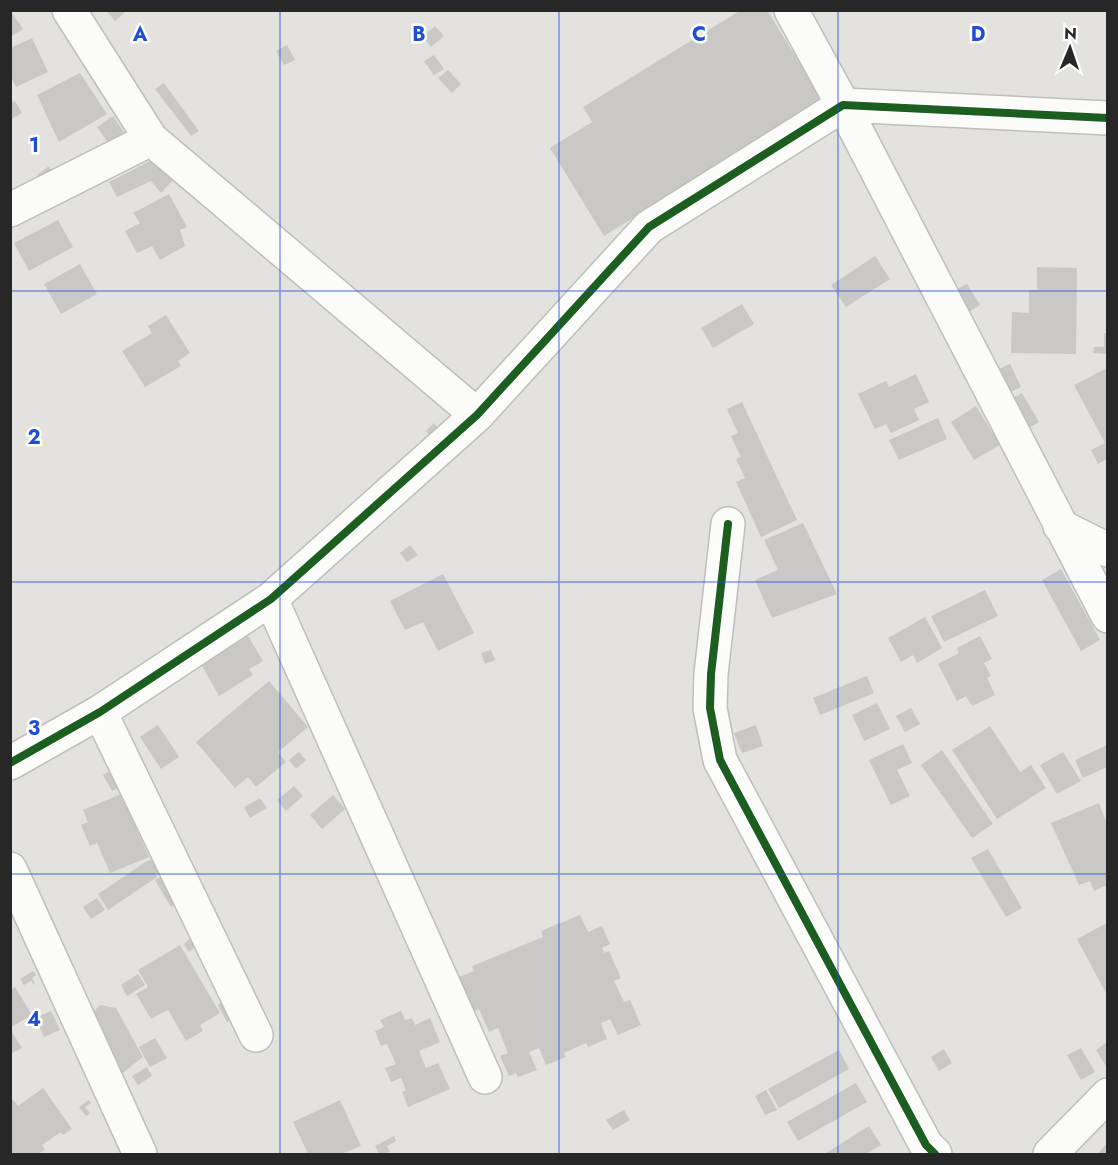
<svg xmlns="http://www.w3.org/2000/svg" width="1118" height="1165" font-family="Jost,sans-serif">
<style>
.building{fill:#c9c8c5}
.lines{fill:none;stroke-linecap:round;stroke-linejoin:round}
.minor-casing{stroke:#bfbebf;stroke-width:36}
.minor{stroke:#fbfbfa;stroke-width:33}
.cycleway-casing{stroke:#fff;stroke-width:11}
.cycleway{stroke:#1b5e20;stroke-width:8}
.grid{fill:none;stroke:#1d4ed8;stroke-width:1.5;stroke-opacity:0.55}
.grid-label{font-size:20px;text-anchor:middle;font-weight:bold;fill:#1d4ed8;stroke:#fff;stroke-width:5;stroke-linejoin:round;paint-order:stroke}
</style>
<rect width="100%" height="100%" fill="#e4e2de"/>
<path class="building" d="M 10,10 L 23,29 L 10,37 Z
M 106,10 L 127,10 L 115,21 Z
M 741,10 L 767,10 L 823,101 L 604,236 L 550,148 L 592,122 L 583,107 Z
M 435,26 L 444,36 L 431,47 L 423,37 Z
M 32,38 L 48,72 L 16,87 L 10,75 L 10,48 Z
M 287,45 L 295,60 L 284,65 L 276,51 Z
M 434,55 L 444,69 L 434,75 L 424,61 Z
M 448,70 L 461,84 L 452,93 L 438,78 Z
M 80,73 L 107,114 L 59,142 L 37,95 Z
M 164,83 L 199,131 L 191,136 L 155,89 Z
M 15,101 L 22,113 L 10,120 L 10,103 Z
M 113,116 L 129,140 L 113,150 L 97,127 Z
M 152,160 L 175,178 L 161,193 L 151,181 L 117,197 L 109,182 Z
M 49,166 L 54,174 L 44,183 L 37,175 Z
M 169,194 L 187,227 L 180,230 L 185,246 L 160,260 L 152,246 L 137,253 L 125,231 L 140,223 L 133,213 Z
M 58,220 L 73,247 L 29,271 L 14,243 Z
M 875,256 L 890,279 L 846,307 L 831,285 Z
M 80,264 L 97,294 L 61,314 L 44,284 Z
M 1037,267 L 1077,268 L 1076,354 L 1011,353 L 1012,312 L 1029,313 L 1029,290 L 1037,290 Z
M 967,284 L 980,305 L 964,315 L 951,292 Z
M 742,304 L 754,324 L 713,348 L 701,328 Z
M 166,315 L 190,353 L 178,361 L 181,366 L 145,387 L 122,351 L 152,333 L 148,326 Z
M 1104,333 L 1107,333 L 1107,354 L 1093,353 L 1094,347 L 1104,347 Z
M 1010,364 L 1021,387 L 1009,393 L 997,370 Z
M 1107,368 L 1107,459 L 1098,464 L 1091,450 L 1105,443 L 1074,385 Z
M 916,374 L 929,402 L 914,409 L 919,420 L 891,433 L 886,424 L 875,429 L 858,394 L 886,381 L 889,387 Z
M 1022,393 L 1039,422 L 1027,429 L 1010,400 Z
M 742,402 L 797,520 L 761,537 L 736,482 L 745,478 L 736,459 L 741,457 L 731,436 L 738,433 L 727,409 Z
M 976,406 L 1000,445 L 974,460 L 951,422 Z
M 938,418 L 947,439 L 899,460 L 889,440 Z
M 434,423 L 445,434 L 437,442 L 426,431 Z
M 803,523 L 837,594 L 772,618 L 755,580 L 778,570 L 764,540 Z
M 410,545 L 418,555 L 407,562 L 400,553 Z
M 1061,569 L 1100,640 L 1081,651 L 1042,580 Z
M 443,574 L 474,633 L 438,651 L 423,622 L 405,630 L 390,601 Z
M 985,590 L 998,616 L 944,642 L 931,616 Z
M 925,617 L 942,648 L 917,663 L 913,655 L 901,662 L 888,638 Z
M 248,636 L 263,661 L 249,669 L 253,675 L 219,696 L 201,664 Z
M 980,636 L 992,659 L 984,663 L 991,676 L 987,678 L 995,695 L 972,706 L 966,696 L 957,701 L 938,664 L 959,653 L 957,648 Z
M 491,650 L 495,660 L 485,664 L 481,653 Z
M 867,676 L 874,693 L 820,715 L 813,698 Z
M 269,681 L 308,727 L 278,752 L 286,762 L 256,787 L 248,777 L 235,788 L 196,742 Z
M 877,703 L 890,729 L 864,741 L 852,715 Z
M 911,708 L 920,724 L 905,732 L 896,716 Z
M 158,725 L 179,757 L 161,769 L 140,737 Z
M 756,725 L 763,746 L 742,753 L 734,733 Z
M 990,726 L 1020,772 L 1031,765 L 1046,788 L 997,819 L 952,750 Z
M 903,744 L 912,763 L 897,770 L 910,796 L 891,805 L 869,760 Z
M 1107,745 L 1107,767 L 1083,778 L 1075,760 Z
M 942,750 L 993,824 L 972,838 L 921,765 Z
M 299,752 L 306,760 L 296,769 L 289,760 Z
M 1063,752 L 1081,781 L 1057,794 L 1040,765 Z
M 114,769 L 123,786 L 112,791 L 103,775 Z
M 294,786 L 303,796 L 286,811 L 277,800 Z
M 121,794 L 149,857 L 110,873 L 97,843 L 90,846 L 81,825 L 88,822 L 83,810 Z
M 333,795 L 345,809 L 322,829 L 310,815 Z
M 260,798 L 267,808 L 250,818 L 244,807 Z
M 1099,803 L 1107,824 L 1107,885 L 1094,891 L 1090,881 L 1079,885 L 1051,823 Z
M 988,849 L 1022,908 L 1006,917 L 971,858 Z
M 158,859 L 164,870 L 156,874 L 157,877 L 108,910 L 98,894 L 147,861 Z
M 164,875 L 176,904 L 171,907 L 155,880 Z
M 97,898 L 105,910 L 91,919 L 83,907 Z
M 580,915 L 588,932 L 602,926 L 610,944 L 602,948 L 604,953 L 609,951 L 621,978 L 614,981 L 624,1002 L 630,1000 L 641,1025 L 618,1035 L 610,1019 L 601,1023 L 607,1039 L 588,1047 L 586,1043 L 564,1053 L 566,1057 L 546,1065 L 539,1048 L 529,1052 L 537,1070 L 518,1077 L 516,1073 L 509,1076 L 500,1056 L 508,1053 L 498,1028 L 489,1032 L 479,1009 L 473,1011 L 459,977 L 474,971 L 472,966 L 543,937 L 541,931 Z
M 1107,923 L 1107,995 L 1077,939 Z
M 194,935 L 200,943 L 189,952 L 184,944 Z
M 180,945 L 220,1013 L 200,1025 L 203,1031 L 186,1041 L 168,1010 L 151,1019 L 136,994 L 148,987 L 138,970 Z
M 33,971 L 36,975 L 32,978 L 35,984 L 34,985 L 31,981 L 24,985 L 20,979 Z
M 138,974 L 145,985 L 127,996 L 121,985 Z
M 15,987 L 32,1015 L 11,1027 L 10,990 Z
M 225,1001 L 234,1018 L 227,1022 L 218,1005 Z
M 100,1005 L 116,1008 L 143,1057 L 120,1075 L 90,1016 Z
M 51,1011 L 60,1030 L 44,1037 L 35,1018 Z
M 401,1011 L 405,1020 L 412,1018 L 415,1025 L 430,1018 L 440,1042 L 419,1051 L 426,1068 L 438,1063 L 450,1089 L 408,1107 L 402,1092 L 406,1090 L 401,1078 L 391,1082 L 385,1068 L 396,1064 L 387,1044 L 381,1046 L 375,1031 L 384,1027 L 380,1020 Z
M 10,1029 L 22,1048 L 10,1054 Z
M 155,1038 L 167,1058 L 150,1067 L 139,1047 Z
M 1107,1042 L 1107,1064 L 1106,1066 L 1096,1050 Z
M 1081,1048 L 1095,1072 L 1081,1080 L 1067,1055 Z
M 944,1049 L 952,1063 L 939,1071 L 931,1057 Z
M 839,1050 L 849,1069 L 779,1108 L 768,1089 Z
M 147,1067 L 152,1076 L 138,1085 L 132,1076 Z
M 856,1083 L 867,1102 L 798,1141 L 787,1122 Z
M 43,1088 L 72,1129 L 63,1135 L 61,1132 L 42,1145 L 45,1150 L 38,1154 L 10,1154 L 10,1096 L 18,1106 Z
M 766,1090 L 777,1110 L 765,1115 L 755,1096 Z
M 89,1100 L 91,1103 L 85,1107 L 90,1113 L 86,1116 L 79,1107 Z
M 340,1100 L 361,1146 L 341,1154 L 308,1154 L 293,1122 Z
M 624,1110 L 630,1120 L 613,1130 L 606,1120 Z
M 869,1126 L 881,1145 L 866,1154 L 827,1154 L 826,1153 Z
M 394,1136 L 396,1141 L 387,1146 L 390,1152 L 379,1154 L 375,1146 Z
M 1107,1143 L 1107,1154 L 1098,1154 Z"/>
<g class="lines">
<g class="minor-casing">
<path id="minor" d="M 69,10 L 151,139 L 477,415
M 791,10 L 843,105 L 1108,616
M 10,210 L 151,139
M 728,524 L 711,674 L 710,708 L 720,760 L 926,1145 L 935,1154
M 1060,526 L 1108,550
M 271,599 L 485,1077
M 100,712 L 256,1035
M 10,763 L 100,712 L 271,599 L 477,415 L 649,227 L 843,105 L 1108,118
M 10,869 L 140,1154
M 1050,1154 L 1108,1095"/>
</g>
<use href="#minor" class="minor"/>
<g class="cycleway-casing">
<path id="cycleway" d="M 728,524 L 711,674 L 710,708 L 720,760 L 926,1145 L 935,1154
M 10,763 L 100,712 L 271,599 L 477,415 L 649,227 L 843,105 L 1108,118"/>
</g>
<use href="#cycleway" class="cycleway"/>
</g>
<path class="grid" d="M 280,10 L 280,1154M 559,10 L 559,1154M 838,10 L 838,1154M 10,291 L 1108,291M 10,582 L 1108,582M 10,874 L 1108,874"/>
<g class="grid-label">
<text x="140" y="41">A</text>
<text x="419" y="41">B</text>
<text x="699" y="41">C</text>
<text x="978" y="41">D</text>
<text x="34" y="152">1</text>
<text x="34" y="444">2</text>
<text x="34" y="735">3</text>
<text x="34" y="1026">4</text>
</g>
<rect width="1118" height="1165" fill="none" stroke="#272727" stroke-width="24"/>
<g transform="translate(1070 48) rotate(2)" stroke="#ffffff" stroke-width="4.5" paint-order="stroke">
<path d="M0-4.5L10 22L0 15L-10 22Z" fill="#272727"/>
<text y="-9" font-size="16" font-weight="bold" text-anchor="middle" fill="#272727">N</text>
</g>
</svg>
